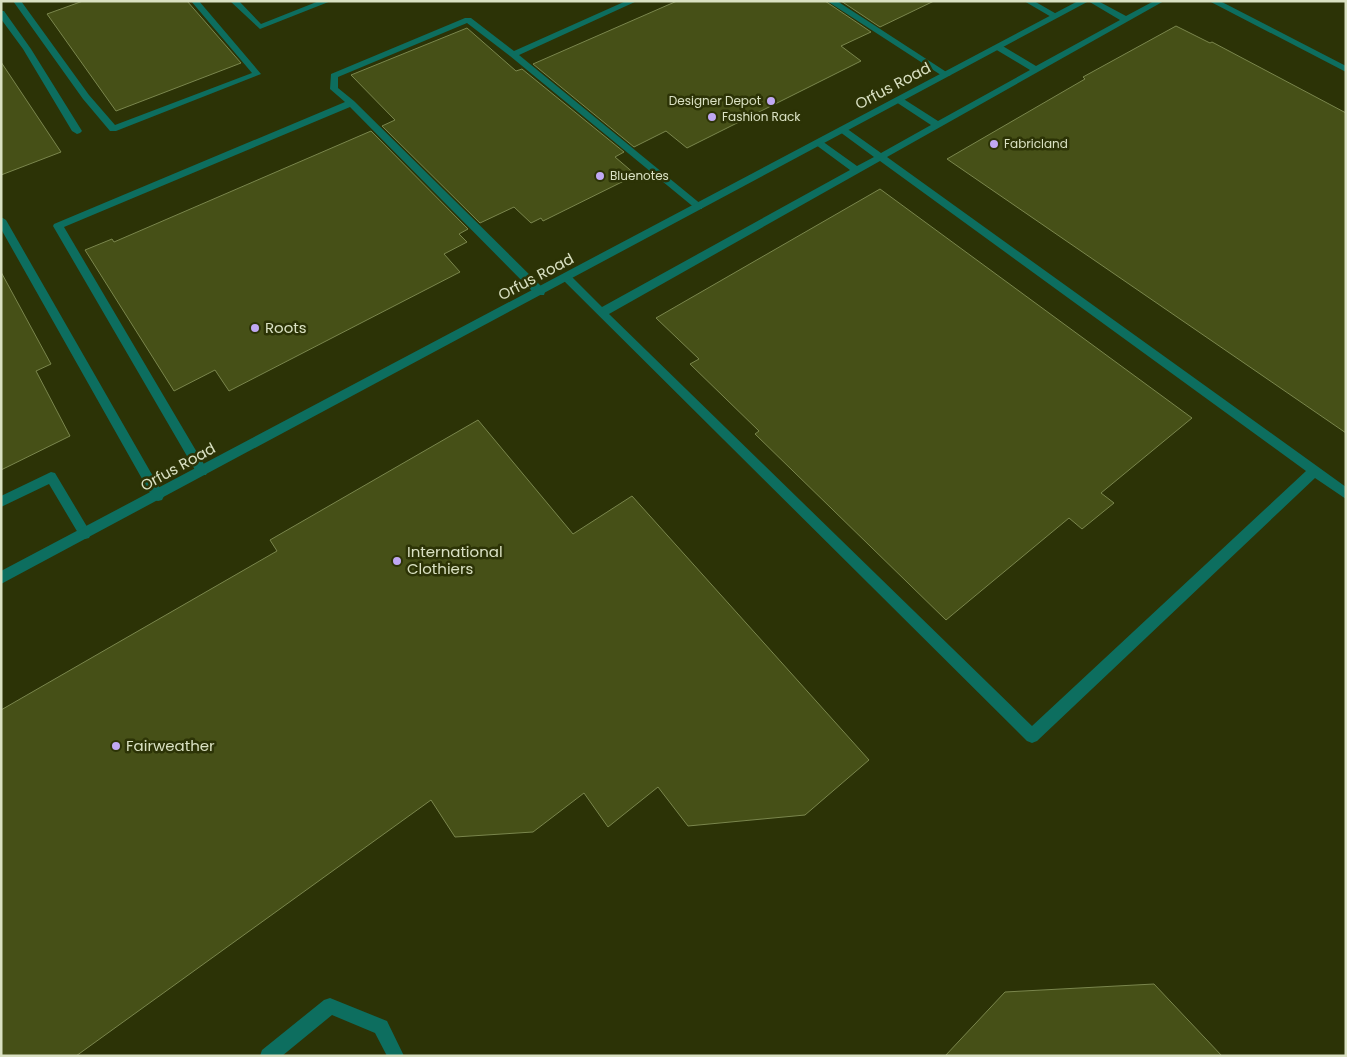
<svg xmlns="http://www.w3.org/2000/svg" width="1347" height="1057" font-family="Poppins,sans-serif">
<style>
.building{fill:#465017;stroke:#7a864d}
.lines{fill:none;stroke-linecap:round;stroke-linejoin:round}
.service{fill:#0d6e5f;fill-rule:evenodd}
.tertiary{fill:#0d6e5f;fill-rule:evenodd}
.poi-dot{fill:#c0a8f3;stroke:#2c3306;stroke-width:2}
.labels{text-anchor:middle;stroke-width:5;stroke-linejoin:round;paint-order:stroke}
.far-poi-label{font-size:12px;fill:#dae1c3;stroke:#2c3306;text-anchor:start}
.street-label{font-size:15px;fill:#dae1c3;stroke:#2c3306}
.poi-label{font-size:15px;fill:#dae1c3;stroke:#2c3306;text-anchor:start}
</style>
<rect width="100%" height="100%" fill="#2c3306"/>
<path class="building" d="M 83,1 L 187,1 L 241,63 L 116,111 L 47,14 Z
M 677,1 L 825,1 L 871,32 L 841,46 L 861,61 L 687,148 L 666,131 L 634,147 L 533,64 Z
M 841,1 L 934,1 L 880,27 Z
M 1176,26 L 1210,43 L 1212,42 L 1346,113 L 1346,433 L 947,159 L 1085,79 L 1083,77 Z
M 467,28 L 516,71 L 522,69 L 624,152 L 615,157 L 636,175 L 543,221 L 541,218 L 531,223 L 514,207 L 480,223 L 382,126 L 395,120 L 351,75 Z
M 1,62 L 61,152 L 1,175 Z
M 371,131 L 468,229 L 459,234 L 467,242 L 444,254 L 460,272 L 229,391 L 215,370 L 174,391 L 85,250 L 112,239 L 114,242 Z
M 880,189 L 1192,418 L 1101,493 L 1114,503 L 1082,529 L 1069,518 L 946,620 L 755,434 L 759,431 L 690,364 L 699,359 L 656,318 Z
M 1,272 L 51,364 L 36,371 L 70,436 L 1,470 Z
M 478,420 L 573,534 L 632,496 L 869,760 L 805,815 L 688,826 L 658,787 L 608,827 L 584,793 L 533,832 L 455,837 L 431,800 L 76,1056 L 1,1056 L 1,710 L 277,551 L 270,540 Z
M 1154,984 L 1222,1056 L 945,1056 L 1005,992 Z"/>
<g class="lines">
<path class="service" d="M 13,1 L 21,1 L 89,95 L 115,125 L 252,73 L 191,1 L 199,1 L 261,74 L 116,131 L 110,131 L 83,99 Z
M 230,1 L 239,1 L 261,24 L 319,1 L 331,1 L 260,29 Z
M 626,1 L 637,1 L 519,55 L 702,205 L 702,209 L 696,209 L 510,56 L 467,23 L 338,77 L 338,88 L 354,101 L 544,289 L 545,292 L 544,295 L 536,295 L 350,107 L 64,227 L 208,471 L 206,475 L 198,475 L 53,226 L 54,224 L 345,102 L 330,89 L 331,74 L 465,18 L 471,18 L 514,51 Z
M 827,1 L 837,1 L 951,75 L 944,77 Z
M 1024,1 L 1034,1 L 1060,16 L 1053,18 Z
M 1088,1 L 1098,1 L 1126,16 L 1154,1 L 1164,1 L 887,157 L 1346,487 L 1346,499 L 1315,478 L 1037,741 L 1032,743 L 1027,741 L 561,278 L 566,274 L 570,275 L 602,307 L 850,170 L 816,145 L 816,141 L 822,141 L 857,166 L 874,157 L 840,132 L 840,128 L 846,128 L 881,153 L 931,125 L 896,102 L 896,98 L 902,98 L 938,121 L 1030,70 L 995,49 L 995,45 L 1001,45 L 1036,66 L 1120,20 ZM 880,161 L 1306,471 L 1032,726 L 609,314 Z
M 1,11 L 4,11 L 31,49 L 82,131 L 80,133 L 77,134 L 72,131 L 23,49 L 1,19 Z
M 1,217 L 6,220 L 162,492 L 164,496 L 162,500 L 158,501 L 154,500 L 1,229 Z
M 51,472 L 55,473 L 89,530 L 91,534 L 89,538 L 85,539 L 81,538 L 49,484 L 1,507 L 1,496 Z
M 330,998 L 387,1021 L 404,1056 L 387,1056 L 375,1033 L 332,1015 L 282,1056 L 260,1056 L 262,1050 L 324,1000 Z"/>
<path class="tertiary" d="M 1078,1 L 1089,1 L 1,584 L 1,571 Z
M 1209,1 L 1220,1 L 1346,66 L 1346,72 Z"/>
</g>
<g class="poi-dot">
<circle cx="771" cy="101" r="5"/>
<circle cx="712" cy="117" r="5"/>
<circle cx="994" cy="144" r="5"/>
<circle cx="600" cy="176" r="5"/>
<circle cx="255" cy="328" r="5"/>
<circle cx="397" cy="561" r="5"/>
<circle cx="116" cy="746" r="5"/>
</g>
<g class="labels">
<g class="far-poi-label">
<text x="761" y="105" text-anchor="end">Designer Depot</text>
<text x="722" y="121">Fashion Rack</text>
<text x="1004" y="148">Fabricland</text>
<text x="610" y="180">Bluenotes</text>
</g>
<g class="street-label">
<text transform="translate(893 86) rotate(-28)" y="5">Orfus Road</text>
<text transform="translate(536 277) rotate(-28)" y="5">Orfus Road</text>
<text transform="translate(178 467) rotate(-29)" y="5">Orfus Road</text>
</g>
<g class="poi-label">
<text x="265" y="333">Roots</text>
<text x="407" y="557">International<tspan x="407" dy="17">Clothiers</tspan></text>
<text x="126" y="751">Fairweather</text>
</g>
</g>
<rect width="1347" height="1057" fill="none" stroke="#dae1c3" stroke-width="5"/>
</svg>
